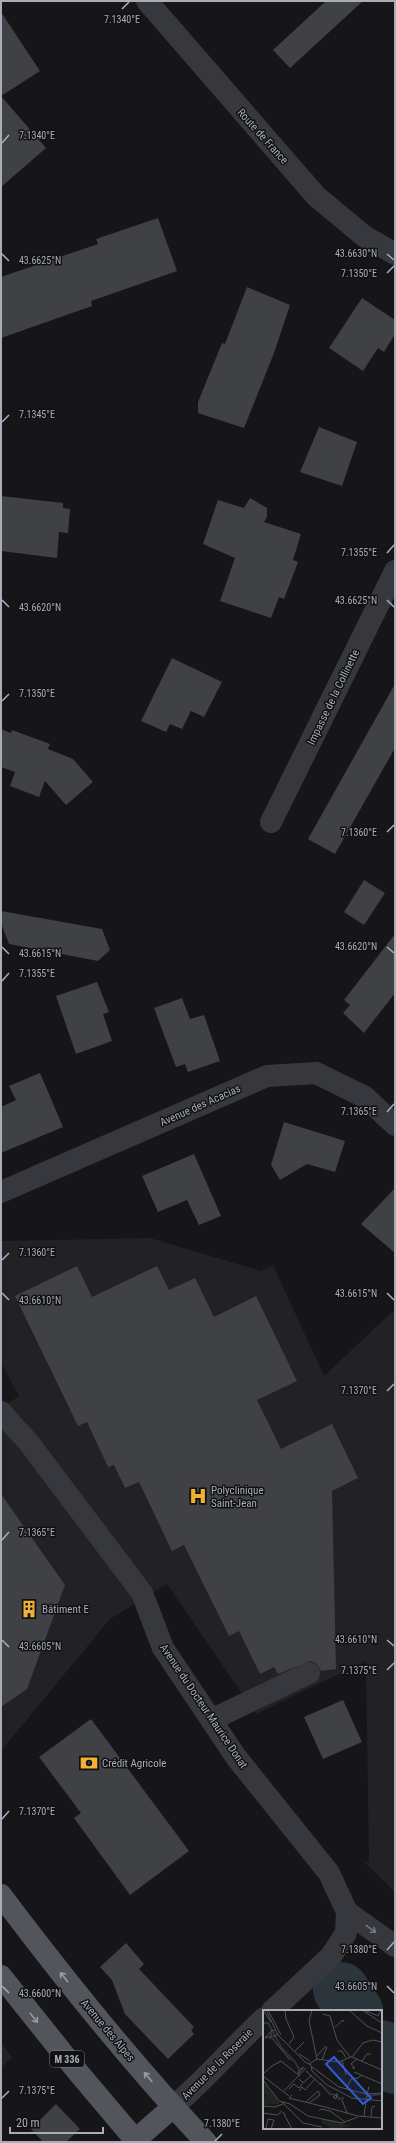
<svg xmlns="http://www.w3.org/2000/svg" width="396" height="2143" font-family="'Roboto Condensed',sans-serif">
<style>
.built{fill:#222225}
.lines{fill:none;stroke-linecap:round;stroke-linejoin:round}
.river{stroke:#2c353c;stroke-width:56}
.building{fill:#404145}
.minor{stroke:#37383d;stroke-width:22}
.major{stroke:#53555c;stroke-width:22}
.oneway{stroke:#757881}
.oneway2{stroke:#979ba6}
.ticks{fill:none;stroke:#a8adb8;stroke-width:1.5}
.labels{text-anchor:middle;stroke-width:3;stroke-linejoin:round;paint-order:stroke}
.shield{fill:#111113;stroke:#7b7e86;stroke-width:1}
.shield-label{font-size:10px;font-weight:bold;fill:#a8adb8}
.street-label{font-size:11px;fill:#a8adb8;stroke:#111113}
.poi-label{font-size:11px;fill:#a8adb8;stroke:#111113;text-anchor:start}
.inset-river{fill:none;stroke:#2c353c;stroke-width:2}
.inset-road{fill:none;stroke:#505258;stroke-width:1}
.view{fill:#325cd3;fill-opacity:0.15;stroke:#325cd3;stroke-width:2}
.inset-edge{fill:none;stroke:#a8adb8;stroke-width:2}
.ticks-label{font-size:10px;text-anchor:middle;fill:#a8adb8;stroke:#111113;stroke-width:3;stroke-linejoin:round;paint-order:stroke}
</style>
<rect width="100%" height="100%" fill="#161618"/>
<path class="built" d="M 150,1238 L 261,1271 L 273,1265 L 324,1376 L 395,1309 L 395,1892 L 365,1863 L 369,1862 L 366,1661 L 256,1714 L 167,1584 L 110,1619 L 1,1751 L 1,1408 L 19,1396 L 1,1363 L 1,1241 Z
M 1,2043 L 12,2057 L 1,2068 Z"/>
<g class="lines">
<path class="river" d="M 341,1990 L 355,2011
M 381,2048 L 395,2066"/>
</g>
<path class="building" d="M 326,1 L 363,1 L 290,68 L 273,50 Z
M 1,12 L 40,71 L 1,96 L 46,148 L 1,187 Z
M 158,218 L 177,271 L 91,301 L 92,306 L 1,338 L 1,277 L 98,244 L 96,239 Z
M 247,287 L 290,305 L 274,353 L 244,428 L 198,413 L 198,402 L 222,343 L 225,344 Z
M 362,298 L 395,320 L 395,334 L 384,352 L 378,348 L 363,371 L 329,348 Z
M 319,427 L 357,442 L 342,486 L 300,472 Z
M 1,496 L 63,503 L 63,508 L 70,509 L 68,533 L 59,532 L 57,558 L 1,551 Z
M 250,498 L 267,508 L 267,517 L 264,522 L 301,534 L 293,560 L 298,562 L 284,599 L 279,597 L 271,618 L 220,601 L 235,558 L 203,544 L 218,500 L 244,508 Z
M 172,658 L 222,682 L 204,717 L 191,711 L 182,729 L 170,724 L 166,732 L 141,721 Z
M 395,684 L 395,748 L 335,854 L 308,839 Z
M 1,729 L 11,733 L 12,730 L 50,744 L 48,749 L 73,759 L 93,782 L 66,805 L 45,781 L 39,797 L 10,786 L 15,772 L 1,767 Z
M 364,880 L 385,893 L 364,925 L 344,912 Z
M 1,911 L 102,929 L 110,950 L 98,961 L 9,944 L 1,923 Z
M 395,934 L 395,993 L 364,1033 L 343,1013 L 350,1005 L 344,1000 Z
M 97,982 L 109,1012 L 103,1014 L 112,1041 L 76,1054 L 56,996 Z
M 182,998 L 190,1019 L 204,1015 L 220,1061 L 188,1072 L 185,1064 L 176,1067 L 154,1008 Z
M 40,1073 L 63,1127 L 1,1153 L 1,1107 L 16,1100 L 9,1086 Z
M 284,1122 L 345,1141 L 335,1172 L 307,1164 L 280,1180 L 271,1165 Z
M 194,1154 L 221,1216 L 199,1225 L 187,1200 L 158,1212 L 142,1176 Z
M 395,1188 L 395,1253 L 361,1224 Z
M 77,1266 L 92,1297 L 157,1266 L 169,1290 L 195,1278 L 214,1317 L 256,1296 L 297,1381 L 257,1400 L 281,1449 L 332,1424 L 358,1478 L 332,1491 L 336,1669 L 321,1671 L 316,1663 L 310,1661 L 278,1674 L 274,1667 L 260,1674 L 239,1631 L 229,1636 L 184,1545 L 172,1551 L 139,1482 L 125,1488 L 114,1465 L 108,1467 L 87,1422 L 78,1426 L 15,1296 Z
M 1,1494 L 65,1585 L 27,1689 L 1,1707 Z
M 343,1700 L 362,1742 L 323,1759 L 304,1717 Z
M 91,1719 L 189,1851 L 130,1895 L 74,1818 L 81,1813 L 39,1757 Z
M 126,1943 L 144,1964 L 139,1969 L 194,2027 L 191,2030 L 194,2034 L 168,2059 L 125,2014 L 112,1980 L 100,1967 Z
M 56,2104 L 80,2129 L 66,2142 L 43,2142 L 31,2129 Z"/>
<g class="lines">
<path class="minor" d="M 147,1 L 316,196 L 364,236 L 395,254
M 271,822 L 395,571
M 1,1192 L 267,1076 L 316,1073 L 365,1097 L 395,1125
M 1,1412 L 29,1443 L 142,1593 L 163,1648 L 236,1757 L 329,1873 L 347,1912 L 395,1946
M 211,1720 L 309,1673
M 272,2011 L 331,1956 L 346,1933 L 347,1912
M 173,2107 C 205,2080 233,2047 264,2018"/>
<path class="major" d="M 1,1895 C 65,1980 132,2064 206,2142
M 1,1976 L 77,2071 L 137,2142
M 133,2142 L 173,2107"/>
</g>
<defs><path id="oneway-shaft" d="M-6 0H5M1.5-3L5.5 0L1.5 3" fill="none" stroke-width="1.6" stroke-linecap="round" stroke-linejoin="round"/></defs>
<use class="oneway" href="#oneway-shaft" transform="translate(371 1929) rotate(36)"/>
<g class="oneway2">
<use href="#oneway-shaft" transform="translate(64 1977) rotate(-129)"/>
<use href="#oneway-shaft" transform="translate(34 2018) rotate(51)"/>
<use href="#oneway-shaft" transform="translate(148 2077) rotate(-130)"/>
</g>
<path class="ticks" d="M 122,9 L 129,2M 2,143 L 9,135M 2,254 L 9,261M 387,254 L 394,260M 387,273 L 394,266M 2,422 L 9,415M 387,553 L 394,545M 2,600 L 9,607M 387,600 L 394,607M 2,701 L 9,694M 387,832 L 394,825M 2,947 L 9,954M 387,947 L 394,953M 2,981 L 9,973M 387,1112 L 394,1104M 2,1260 L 9,1253M 2,1293 L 9,1300M 387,1293 L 394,1300M 387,1391 L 394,1384M 2,1540 L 9,1532M 2,1640 L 9,1647M 387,1640 L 394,1646M 387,1670 L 394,1663M 2,1819 L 9,1811M 387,1950 L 394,1942M 2,1986 L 9,1993M 387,1986 L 394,1993M 2,2098 L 9,2091M 215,2141 L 222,2134"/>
<defs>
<g id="hospital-bare" transform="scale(1.38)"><path d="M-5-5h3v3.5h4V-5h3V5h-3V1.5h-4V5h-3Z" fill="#f2b134" stroke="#111113" stroke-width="2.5" paint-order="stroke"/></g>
<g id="building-bare" transform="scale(1.38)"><path d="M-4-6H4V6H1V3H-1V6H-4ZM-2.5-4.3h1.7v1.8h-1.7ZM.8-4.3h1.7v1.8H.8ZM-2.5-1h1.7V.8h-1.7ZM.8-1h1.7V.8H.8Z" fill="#f2b134" stroke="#111113" stroke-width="2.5" paint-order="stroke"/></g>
<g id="bank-bare" transform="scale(1.38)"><path d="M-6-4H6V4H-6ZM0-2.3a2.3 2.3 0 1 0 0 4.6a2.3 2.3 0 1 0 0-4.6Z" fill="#f2b134" stroke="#111113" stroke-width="2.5" paint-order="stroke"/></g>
</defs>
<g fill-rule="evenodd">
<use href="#hospital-bare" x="198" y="1496"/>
<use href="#building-bare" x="29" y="1609"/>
<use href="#bank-bare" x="89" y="1763"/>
</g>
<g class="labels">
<rect class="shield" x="50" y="2051" width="34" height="16" rx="3"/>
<g class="shield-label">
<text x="67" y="2063">M 336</text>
</g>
<g class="street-label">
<text transform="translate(263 136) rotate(48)" y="4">Route de France</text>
<text transform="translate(333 697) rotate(-64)" y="4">Impasse de la Collinette</text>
<text transform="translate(200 1105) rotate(-24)" y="4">Avenue des Acacias</text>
<text transform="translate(204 1706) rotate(56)" y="4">Avenue du Docteur Maurice Donat</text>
<text transform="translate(108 2030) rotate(50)" y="4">Avenue des Alpes</text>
<text transform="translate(217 2064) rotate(-45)" y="4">Avenue de la Roseraie</text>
</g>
<g class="poi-label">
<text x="211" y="1494">Polyclinique<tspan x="211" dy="13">Saint-Jean</tspan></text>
<text x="42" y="1613">Bâtiment E</text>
<text x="102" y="1767">Crédit Agricole</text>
</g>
</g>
<g transform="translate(263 2010)">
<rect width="119" height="119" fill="#161618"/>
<path d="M 0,71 L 14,89 L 16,94 L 0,95 L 0,88 L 4,86 L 0,84 ZM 59,109 L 90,116 L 70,119 L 58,113 Z" fill="#1e261f"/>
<path class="inset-river" d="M 0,13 L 5,13 L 18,37 L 32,52 L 36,59M 57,73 L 67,84 L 74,85 L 76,89 L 81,88M 104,86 L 119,84"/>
<path class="inset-road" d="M 0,0 L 8,12M 3,0 L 15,25 L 42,52 L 48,55 L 49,61 L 64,75 L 89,88 L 119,91M 5,0 L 18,25M 22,0 L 23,9 L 31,27 L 26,34M 49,0 L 46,11 L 54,49M 86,0 L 104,16 L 119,23M 99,0 L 119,13M 101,0 L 115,6 L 118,0M 60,4 L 67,6 L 74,30 L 87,47M 72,17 L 80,10 L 81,12M 12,20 L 8,21 L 8,25 L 11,27 L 14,24M 7,22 L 2,28 L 9,26M 6,28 L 9,28 L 27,50 L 26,49M 32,41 L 41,32M 75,41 L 79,41 L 83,48M 36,44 L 47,51M 53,47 L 63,36M 89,47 L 119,60M 59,50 L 64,37M 79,50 L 83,65M 99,51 L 104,44 L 108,44M 46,54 L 54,49 L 76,52 L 90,46 L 100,33 L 110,30 L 119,32M 9,56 L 18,51 L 37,66M 49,57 L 76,77 L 103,84 L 119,83M 89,58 L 92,58 L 88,54 L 94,49M 43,61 L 58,75M 91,62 L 119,74M 0,64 L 10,55M 35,64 L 36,60 L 41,57 L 35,64M 0,66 L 26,86M 36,69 L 40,73 L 49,65M 0,70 L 16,91 L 27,94 L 45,106 L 79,113 L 95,107M 26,79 L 31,74 L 36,78 L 39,74M 83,79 L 88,69 L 95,68 L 99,65M 21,81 L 43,58M 36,81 L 39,77 L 42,80 L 52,69M 29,85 L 26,88 L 58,96 L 95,106 L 119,108M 73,85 L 70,87 L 73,89 L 74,83M 79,90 L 84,103M 103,90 L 106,76M 19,92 L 40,113 L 59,117M 43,92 L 55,81 L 57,85 L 46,93M 0,96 L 11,97 L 20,94M 56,101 L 58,99 L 67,101M 67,101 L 82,112M 20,102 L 29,119M 0,103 L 14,105 L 19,101M 101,106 L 103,91M 108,106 L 109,97 L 112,96M 3,118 L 5,109 L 11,110 L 8,119"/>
<path class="view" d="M 71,47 L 108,88 L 100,94 L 63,54 Z"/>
<rect width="119" height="119" class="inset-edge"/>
</g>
<g class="ticks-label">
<text x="122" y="23">7.1340°E</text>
<text x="37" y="139">7.1340°E</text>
<text x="356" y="257">43.6630°N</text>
<text x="40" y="264">43.6625°N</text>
<text x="359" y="277">7.1350°E</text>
<text x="37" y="418">7.1345°E</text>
<text x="359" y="556">7.1355°E</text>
<text x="356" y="604">43.6625°N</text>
<text x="40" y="611">43.6620°N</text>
<text x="37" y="697">7.1350°E</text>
<text x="359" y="836">7.1360°E</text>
<text x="356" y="950">43.6620°N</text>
<text x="40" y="957">43.6615°N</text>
<text x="37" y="977">7.1355°E</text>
<text x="359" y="1115">7.1365°E</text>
<text x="37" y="1256">7.1360°E</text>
<text x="356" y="1297">43.6615°N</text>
<text x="40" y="1304">43.6610°N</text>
<text x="359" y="1394">7.1370°E</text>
<text x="37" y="1536">7.1365°E</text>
<text x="356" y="1643">43.6610°N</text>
<text x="40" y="1650">43.6605°N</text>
<text x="359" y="1674">7.1375°E</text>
<text x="37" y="1815">7.1370°E</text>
<text x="359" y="1953">7.1380°E</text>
<text x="356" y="1990">43.6605°N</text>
<text x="40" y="1997">43.6600°N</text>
<text x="37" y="2094">7.1375°E</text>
<text x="222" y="2127">7.1380°E</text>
</g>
<rect width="396" height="2143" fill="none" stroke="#a8adb8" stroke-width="4"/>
<path d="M10 2127v6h93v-6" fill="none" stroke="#a8adb8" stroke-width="2"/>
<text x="16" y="2127" font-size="12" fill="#a8adb8" stroke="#111113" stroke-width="3" paint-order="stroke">20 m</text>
</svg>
